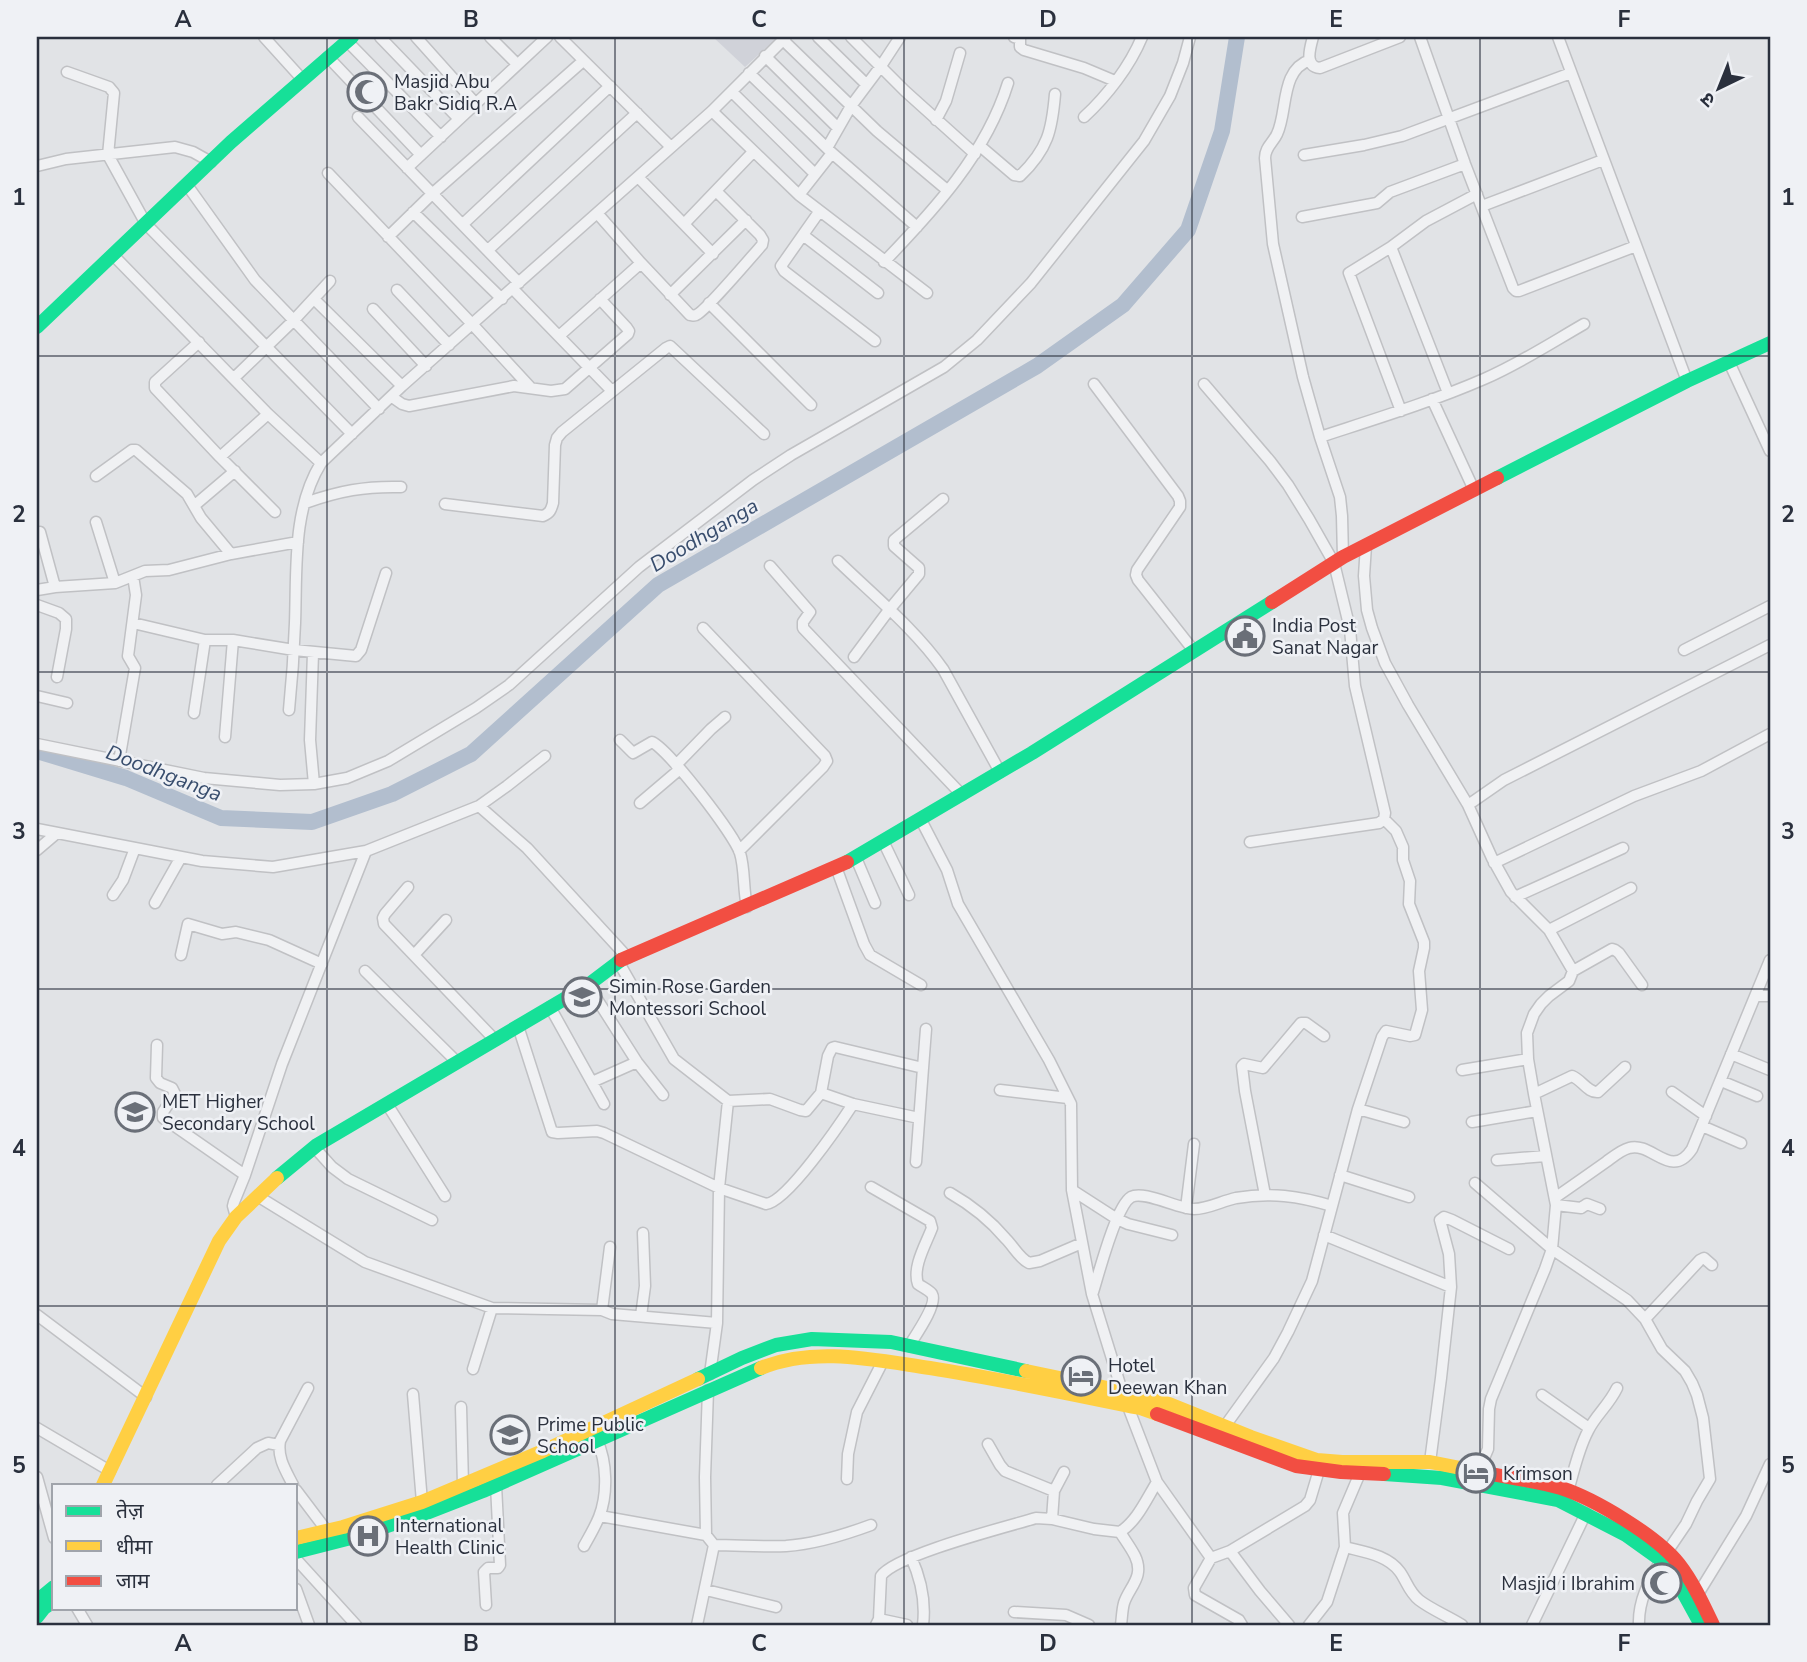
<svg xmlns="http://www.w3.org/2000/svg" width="1807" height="1662" font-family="'Nunito Sans','Noto Sans Devanagari',sans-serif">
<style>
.built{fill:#d0d2d9}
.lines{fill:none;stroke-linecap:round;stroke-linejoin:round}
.river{stroke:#b2bece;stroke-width:16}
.street-casing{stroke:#c0c1c4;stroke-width:13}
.street{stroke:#f0f1f3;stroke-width:10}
.fast{stroke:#16e098;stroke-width:14}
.slow{stroke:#ffcf43;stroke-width:14}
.jam{stroke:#f24e42;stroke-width:14}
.grid{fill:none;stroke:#2a303d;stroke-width:2;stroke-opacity:0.55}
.labels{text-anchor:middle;stroke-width:5;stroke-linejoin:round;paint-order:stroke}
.poi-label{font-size:19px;fill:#2a303d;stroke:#eff1f5;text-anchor:start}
.water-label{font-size:21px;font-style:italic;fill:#384d6d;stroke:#eff1f5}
.neatline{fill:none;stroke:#2a303d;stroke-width:2.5}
.grid-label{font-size:23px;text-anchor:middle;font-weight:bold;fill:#2a303d}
</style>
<rect width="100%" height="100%" fill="#e1e3e6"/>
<path class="built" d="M 713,37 L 778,37 L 745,67 Z"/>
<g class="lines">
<path class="river" d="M 37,751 L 126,778 L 221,818 L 312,822 L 392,794 L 471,754 L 658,585 L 1037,366 L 1123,305 L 1188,230 L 1222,131 L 1237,37"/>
<g class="street-casing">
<path id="street" d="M 264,37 L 302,79
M 380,37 L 459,119
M 416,37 L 476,104
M 490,37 L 517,64
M 560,37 L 671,147
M 818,37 L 866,84
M 851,37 L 905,91 L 975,154
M 1014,37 L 1020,39 L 1020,47 L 1024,50 L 1084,68 L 1115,81
M 1313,37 C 1310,48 1304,67 1320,68 L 1400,37
M 1420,37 L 1465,164 L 1513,288 L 1516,291 L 1519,291 L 1636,246
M 1558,37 L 1687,381
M 783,40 L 877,131 L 947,190
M 347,41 L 441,137
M 765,56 L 838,128
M 328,57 L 421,155
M 1310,60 C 1280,70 1288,111 1277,134 C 1273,143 1265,147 1265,158 L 1273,244 L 1303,377 L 1320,437 L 1340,497 L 1342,516 L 1343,557
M 67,72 L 109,87 L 114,93 L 108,155 L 146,224 L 352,434
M 749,73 L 832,153 L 917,227
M 732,92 L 815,174
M 712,111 L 799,195 L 927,293
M 358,117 L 519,283
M 1084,117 C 1107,96 1130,66 1142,37
M 936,120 L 946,101 L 960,53
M 980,146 L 1014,175 L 1020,176 C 1048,149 1052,130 1055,94
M 827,148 L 851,106 L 881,66 L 900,37
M 1304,155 L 1364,145 L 1402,136 L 1571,73
M 37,166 L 66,159 L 175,147 L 193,152 L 211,162
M 407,168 L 547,37
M 328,173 L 473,325 L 530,387
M 638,177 L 713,254
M 187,185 L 255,280 L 379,409
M 799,195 L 832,153
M 1482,206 L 1603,160
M 413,212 L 502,299
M 819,212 L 781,266 L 784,271 L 875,341
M 597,213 L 641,263 L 690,315 C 692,315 694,316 696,315 C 705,312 752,256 762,245 L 763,240 L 760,235 L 716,191
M 1302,217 L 1377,203 L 1390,192 L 1465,164
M 463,224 L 610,86
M 684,224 L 753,152
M 803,235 L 878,293
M 388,237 L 432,194 L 583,61
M 1391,247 L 1448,393
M 488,250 L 637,113
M 113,255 L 268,414 L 321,463
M 884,262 C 934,210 986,154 1008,83
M 513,289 L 612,391
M 397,290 L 449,345
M 670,295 L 746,220
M 314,299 L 402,386
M 709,303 L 811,405
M 373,309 L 426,366
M 559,336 L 641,263
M 199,342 L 155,382 L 155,388 L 220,457 L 275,512
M 1729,362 L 1770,451
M 234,378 L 293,321 L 330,281
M 1094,384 L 1178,496 L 1180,501 L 1180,507 L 1137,570 L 1136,575 L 1138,580 L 1194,651
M 1204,384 L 1270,461 L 1288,485 L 1309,519 L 1334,563 L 1350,629 L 1355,686 L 1385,813 L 1384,819 L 1379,823 L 1250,842
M 392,397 L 402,404 L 409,406 L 514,386 L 551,391 L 565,389 L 628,334 L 629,331 L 627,328 L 600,299
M 1432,399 L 1474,490
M 1401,411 L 1349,273 L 1391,247 L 1426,221 L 1477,194
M 1320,437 C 1375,419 1431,402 1484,379 C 1519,364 1551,343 1584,324
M 220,457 L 268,414
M 96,476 L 132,450 L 136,450 L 187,494 L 201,518 L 231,554
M 305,503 C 339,491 365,486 401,487
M 445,504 L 543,516 C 550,513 551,510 553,503 L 555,445 L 557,438 L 562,432 L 666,348 L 670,346 L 764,434
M 195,505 L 235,471
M 96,522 L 115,583
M 40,532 L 55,587
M 1366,545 L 1364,576 L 1367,610 L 1372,628 L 1385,663 L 1408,705 L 1468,805 L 1492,858 L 1511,892 L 1549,930 L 1573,971 L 1569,981 L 1549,996 L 1541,1004 L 1534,1014 L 1527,1033 L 1528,1059 L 1534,1094 L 1556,1205 L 1552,1249 L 1545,1269 L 1491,1399 L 1489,1409 L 1488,1449 L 1476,1477
M 838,561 C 873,595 915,629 943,669 L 1000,772
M 770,566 L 810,612 L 803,622 L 803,628 L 962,795
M 37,590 L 55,587 L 115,583 L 145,571 L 169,570 L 231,554 L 298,542
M 37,605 L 59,613 L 66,619 L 66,629 L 57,677
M 133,623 L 205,640 L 233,640 L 294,650 L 356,656 L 361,650 L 386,573
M 703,628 L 825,756 L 827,761 L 823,767 L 739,851
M 1684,650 L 1770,606
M 313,653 L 310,740 L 314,784
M 854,657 L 889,610 L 919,574 L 919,568 L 894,546 L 894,540 L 943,499
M 37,696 L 67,703
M 289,710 C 292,681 294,652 295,623 C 297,570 292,510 321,463 L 402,386 L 712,111 L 786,37
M 194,713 L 205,640
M 225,737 L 233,640
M 620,740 L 633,753 L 652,742 C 669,750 734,834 740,853 C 745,869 743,889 747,907
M 37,744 L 204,778 L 280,785 L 314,784 L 347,778 L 388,761 L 476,708 L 509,685 L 639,567 L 753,480 L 791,455 L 944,367 L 977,340 L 1031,283 L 1144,141 L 1170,96 L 1183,63 L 1190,37
M 119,761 L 135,668 L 128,656 L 136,595 L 133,576
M 676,765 L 711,729 L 725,717
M 640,803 L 680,769
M 1468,805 L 1504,780 L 1770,645
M 479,806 L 507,786 L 545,756
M 921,820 L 947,870 L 958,904 L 1049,1060 L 1071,1104 L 1072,1190 L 1092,1294 L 1122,1391 L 1157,1482 L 1211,1558 L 1230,1551 L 1305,1506 L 1310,1500 L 1319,1470
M 37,829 L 202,861 L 273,867 L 366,851
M 884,843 L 909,895
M 37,850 L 57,833
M 856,858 L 875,903
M 1494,863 L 1634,796 L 1701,771 L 1770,734
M 836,867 L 864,944 L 870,955 L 921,985
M 408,887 L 385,914 L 383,918 L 384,924 L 495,1040
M 113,895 L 123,880 L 135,848
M 1515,897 L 1623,848
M 155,903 L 181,857
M 1549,930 L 1631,888
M 181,955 L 188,924 L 222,934 L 236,932 L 269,940 L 322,964
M 414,955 L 446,920
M 618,961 L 674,1059 L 728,1101 L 770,1099 L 800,1110 L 806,1111 L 821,1093 L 828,1056 L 832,1048 L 835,1047 L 923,1068 L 926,1029
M 365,971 L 457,1062
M 1573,971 L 1612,949 L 1615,950 L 1619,953 L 1642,985
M 588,985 L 637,1062 L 663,1095
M 1756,996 L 1770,996
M 550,1007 L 604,1104
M 518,1026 L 552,1132 L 558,1133 L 597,1131 L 604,1133 L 719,1188 L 766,1204 C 787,1202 840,1124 853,1104
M 157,1045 L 156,1078 L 160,1083 L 172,1088 L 175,1094 L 163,1112 L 163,1118 L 245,1175
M 1731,1054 L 1770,1070
M 1462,1070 L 1528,1059
M 1721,1081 L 1757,1096
M 592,1082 L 637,1062
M 1000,1090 L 1068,1098
M 1672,1092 L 1706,1116
M 821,1093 L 853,1104 L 919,1118
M 1534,1094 L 1572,1076 C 1582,1080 1588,1093 1598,1092 L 1625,1067
M 387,1104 L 445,1196
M 1358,1109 L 1404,1122
M 1472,1122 L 1537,1111
M 1702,1126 L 1741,1143
M 315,1148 L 332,1167 L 348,1179 L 432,1220
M 1497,1160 L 1546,1156
M 916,1162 L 923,1068
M 1340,1175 L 1409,1197
M 1475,1183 L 1552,1249 L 1627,1300 L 1645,1319 L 1662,1349 L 1685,1371 L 1692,1383 L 1697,1395 L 1703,1418 L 1710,1479 L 1697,1501 L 1686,1524 L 1667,1552
M 871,1187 L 930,1221 L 932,1228 C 926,1244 912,1267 918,1284 C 922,1287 929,1290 932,1294 C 938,1304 915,1336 909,1346
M 1072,1190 L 1117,1219 L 1128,1224 L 1172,1235
M 950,1193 C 971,1205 990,1220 1006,1239 C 1014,1247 1019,1258 1029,1263 L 1040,1261 L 1082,1243
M 1265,1195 L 1245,1091 L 1242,1066 L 1244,1064 L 1263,1068 L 1301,1023 L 1306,1023 L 1324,1036
M 259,1197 L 365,1262 L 492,1308 L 602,1310 L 612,1314 L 717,1323
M 1556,1197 C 1572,1186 1589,1174 1606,1162 C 1613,1157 1621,1150 1629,1148 C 1652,1141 1671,1181 1692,1149 L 1770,960
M 1556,1205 L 1581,1208 L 1587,1204 L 1600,1209
M 1186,1208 L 1194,1144
M 236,1217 L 233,1206 L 234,1202 L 245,1175 L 282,1064 L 366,851 L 479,806 L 527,848 L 628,958
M 1324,1235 L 1451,1287
M 1093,1292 C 1099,1273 1116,1206 1131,1197 C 1144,1190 1178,1209 1194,1209 C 1208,1209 1222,1201 1236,1198 C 1270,1192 1299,1196 1332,1206
M 602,1310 L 610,1247
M 37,1315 L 146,1397
M 641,1316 L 645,1286 L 643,1233
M 1645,1319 L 1700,1260 L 1704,1258 L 1712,1265
M 473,1369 L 492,1308
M 710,1374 L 717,1323 L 719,1188 L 728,1101
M 413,1394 L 422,1502
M 1542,1395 L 1589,1428
M 461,1407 L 463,1485
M 1225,1426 L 1274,1358 L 1288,1332 L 1312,1281 L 1358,1109 L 1382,1037 L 1386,1031 L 1410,1036 L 1415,1035 L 1422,1010 L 1419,971 L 1424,948 L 1424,942 L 1409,904 L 1410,881 L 1403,860 L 1403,847 L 1396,831 L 1384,819
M 37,1428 L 110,1471
M 988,1444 L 1000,1465 L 1005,1471 L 1054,1491
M 1430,1462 L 1441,1378 L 1451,1287 L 1449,1254 L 1440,1220 L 1444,1217 L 1452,1220 L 1509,1249
M 37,1477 L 54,1538
M 847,1479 L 848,1454 L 857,1412 L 883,1361
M 217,1485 L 257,1448 L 268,1443 L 279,1445
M 293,1485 C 286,1471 277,1458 280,1441 L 308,1388
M 296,1490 L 327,1531
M 1568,1491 C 1574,1471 1578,1450 1588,1431 C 1595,1416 1609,1405 1617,1388
M 600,1516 L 706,1535 L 705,1477 L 708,1390
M 1052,1519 L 1054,1491 L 1064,1472
M 1120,1532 C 1125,1540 1131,1548 1135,1556 C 1145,1577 1129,1587 1124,1603 C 1122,1610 1122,1618 1121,1625
M 706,1535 L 714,1545 C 738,1545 762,1547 786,1546 C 816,1544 844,1535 871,1525
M 584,1546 C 589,1537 595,1527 599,1517 C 608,1494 607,1462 597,1440
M 1345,1547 C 1364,1552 1388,1555 1400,1572 C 1407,1582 1409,1592 1419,1600 C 1432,1610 1448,1616 1462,1625
M 1230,1551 L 1260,1591 L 1289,1625
M 911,1557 C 921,1579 926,1600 923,1625
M 1211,1558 L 1194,1588 L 1195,1595 L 1239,1620 L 1242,1625
M 296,1559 L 356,1625
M 296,1589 L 309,1625
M 706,1590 L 776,1607
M 1698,1594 L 1746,1516 L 1770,1464
M 486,1605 L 484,1572 L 488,1568 L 498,1568 L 500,1565 L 496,1485
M 77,1608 L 87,1625
M 1014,1612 L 1066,1615 L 1089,1625
M 879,1619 L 907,1625
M 697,1625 L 714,1545
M 876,1625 L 879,1619 L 881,1576 C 895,1555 1006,1527 1036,1518 L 1052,1519 L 1094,1529 L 1120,1532 C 1137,1521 1146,1500 1157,1482
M 1309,1625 L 1327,1602 L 1345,1547 L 1343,1513 L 1360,1473
M 1532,1625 L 1586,1513
M 1639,1625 C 1638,1601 1649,1581 1661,1560"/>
</g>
<use href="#street" class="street"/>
<path class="fast" d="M 37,327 L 231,142 L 352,37
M 1497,478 L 1687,381 L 1770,343
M 847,862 L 1032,753 L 1272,602
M 277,1178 L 317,1145 L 588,985 L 621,960
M 698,1379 L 742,1358 L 776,1345 L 812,1339 L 891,1342 L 1026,1371
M 1384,1474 L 1442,1478 L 1558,1500 L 1626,1535 L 1661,1560 L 1673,1574 L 1701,1625
M 296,1552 L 347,1539 L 424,1514 L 483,1491 L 761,1368
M 37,1601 L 54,1587
M 37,1617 L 44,1608 L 54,1601"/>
<path class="slow" d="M 761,1368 C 814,1346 875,1360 930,1368 C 1000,1379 1070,1394 1140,1408 L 1157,1414
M 1026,1371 L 1122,1391 L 1169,1404 L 1251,1437 L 1317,1460 L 1342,1462 L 1430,1462 L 1486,1473
M 103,1485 L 219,1241 L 236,1217 L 277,1178
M 296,1538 L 343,1527 L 422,1502 L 543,1451 L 698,1379"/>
<path class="jam" d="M 1272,602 L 1343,557 L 1497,478
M 621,960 L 847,862
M 1157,1414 L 1296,1466 L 1341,1472 L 1384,1474
M 1486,1473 C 1511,1478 1537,1481 1561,1488 C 1595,1499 1657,1536 1679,1564 C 1693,1582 1703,1604 1713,1625"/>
</g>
<path class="grid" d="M 327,37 L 327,1625M 615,37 L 615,1625M 904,37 L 904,1625M 1192,37 L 1192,1625M 1480,37 L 1480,1625M 37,356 L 1770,356M 37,672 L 1770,672M 37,989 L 1770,989M 37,1306 L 1770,1306"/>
<defs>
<g id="mosque-ring" transform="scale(2.0125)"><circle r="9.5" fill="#eff1f5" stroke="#6a6f78" stroke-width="1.5"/><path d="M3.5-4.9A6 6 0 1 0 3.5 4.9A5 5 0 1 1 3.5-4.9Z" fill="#6a6f78"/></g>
<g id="civic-ring" transform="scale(2.0125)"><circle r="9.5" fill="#eff1f5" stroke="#6a6f78" stroke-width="1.5"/><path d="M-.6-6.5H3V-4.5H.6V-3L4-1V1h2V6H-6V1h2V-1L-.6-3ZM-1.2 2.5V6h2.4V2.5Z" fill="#6a6f78"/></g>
<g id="school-ring" transform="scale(2.0125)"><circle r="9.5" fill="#eff1f5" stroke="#6a6f78" stroke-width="1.5"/><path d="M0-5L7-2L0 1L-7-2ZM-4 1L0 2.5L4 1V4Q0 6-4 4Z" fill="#6a6f78"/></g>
<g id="hotel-ring" transform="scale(2.0125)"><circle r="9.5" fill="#eff1f5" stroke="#6a6f78" stroke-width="1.5"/><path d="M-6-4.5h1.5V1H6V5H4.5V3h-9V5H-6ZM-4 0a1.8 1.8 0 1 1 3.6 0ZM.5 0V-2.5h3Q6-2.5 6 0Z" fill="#6a6f78"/></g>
<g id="hospital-ring" transform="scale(2.0125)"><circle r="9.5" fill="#eff1f5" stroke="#6a6f78" stroke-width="1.5"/><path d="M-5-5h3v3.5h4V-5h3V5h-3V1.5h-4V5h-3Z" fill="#6a6f78"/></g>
</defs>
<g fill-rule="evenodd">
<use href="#mosque-ring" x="367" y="92"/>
<use href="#civic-ring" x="1245" y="636"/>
<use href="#school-ring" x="582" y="997"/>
<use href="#school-ring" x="135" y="1112"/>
<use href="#hotel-ring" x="1081" y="1376"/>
<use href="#school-ring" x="510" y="1435"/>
<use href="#hotel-ring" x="1476" y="1473"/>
<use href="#hospital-ring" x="368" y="1536"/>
<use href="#mosque-ring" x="1662" y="1583"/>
</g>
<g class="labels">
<g class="poi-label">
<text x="394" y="88">Masjid Abu<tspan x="394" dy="22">Bakr Sidiq R.A</tspan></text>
<text x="1272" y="632">India Post<tspan x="1272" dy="22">Sanat Nagar</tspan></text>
<text x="609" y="993">Simin Rose Garden<tspan x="609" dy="22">Montessori School</tspan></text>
<text x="162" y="1108">MET Higher<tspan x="162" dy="22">Secondary School</tspan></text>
<text x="1108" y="1372">Hotel<tspan x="1108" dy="22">Deewan Khan</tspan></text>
<text x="537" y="1431">Prime Public<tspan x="537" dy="22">School</tspan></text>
<text x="1503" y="1480">Krimson</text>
<text x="395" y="1532">International<tspan x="395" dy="22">Health Clinic</tspan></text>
<text x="1635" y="1590" text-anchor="end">Masjid i Ibrahim</text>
</g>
<g class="water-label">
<text transform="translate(704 535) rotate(-31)" y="7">Doodhganga</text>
<text transform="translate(164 773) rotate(21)" y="7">Doodhganga</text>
</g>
</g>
<rect width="1807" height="1662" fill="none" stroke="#eff1f5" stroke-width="77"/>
<rect x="52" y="1484" width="245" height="126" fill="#eff1f5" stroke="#a0a4ab" stroke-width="2"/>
<rect x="66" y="1506" width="35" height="10" fill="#16e098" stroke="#a0a4ab" stroke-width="2"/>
<text x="116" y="1518" font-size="21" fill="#2a303d">तेज़</text>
<rect x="66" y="1541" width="35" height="10" fill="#ffcf43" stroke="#a0a4ab" stroke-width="2"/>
<text x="116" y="1554" font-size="21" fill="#2a303d">धीमा</text>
<rect x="66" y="1576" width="35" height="10" fill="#f24e42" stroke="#a0a4ab" stroke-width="2"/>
<text x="116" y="1588" font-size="21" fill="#2a303d">जाम</text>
<g transform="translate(1719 88) rotate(223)" stroke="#eff1f5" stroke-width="5" paint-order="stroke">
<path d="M0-5L12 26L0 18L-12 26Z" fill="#2a303d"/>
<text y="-10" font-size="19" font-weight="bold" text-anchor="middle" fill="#2a303d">उ</text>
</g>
<rect x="38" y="38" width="1731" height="1586" class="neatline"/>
<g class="grid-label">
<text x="183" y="27">A</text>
<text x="471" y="27">B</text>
<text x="759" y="27">C</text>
<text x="1048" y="27">D</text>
<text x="1336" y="27">E</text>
<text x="1624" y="27">F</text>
<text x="19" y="205">1</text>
<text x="1788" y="205">1</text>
<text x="19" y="522">2</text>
<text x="1788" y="522">2</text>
<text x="19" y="839">3</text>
<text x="1788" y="839">3</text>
<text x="19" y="1156">4</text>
<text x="1788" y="1156">4</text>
<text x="19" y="1473">5</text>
<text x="1788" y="1473">5</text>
<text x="183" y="1651">A</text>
<text x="471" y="1651">B</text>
<text x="759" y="1651">C</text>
<text x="1048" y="1651">D</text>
<text x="1336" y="1651">E</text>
<text x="1624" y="1651">F</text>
</g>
</svg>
